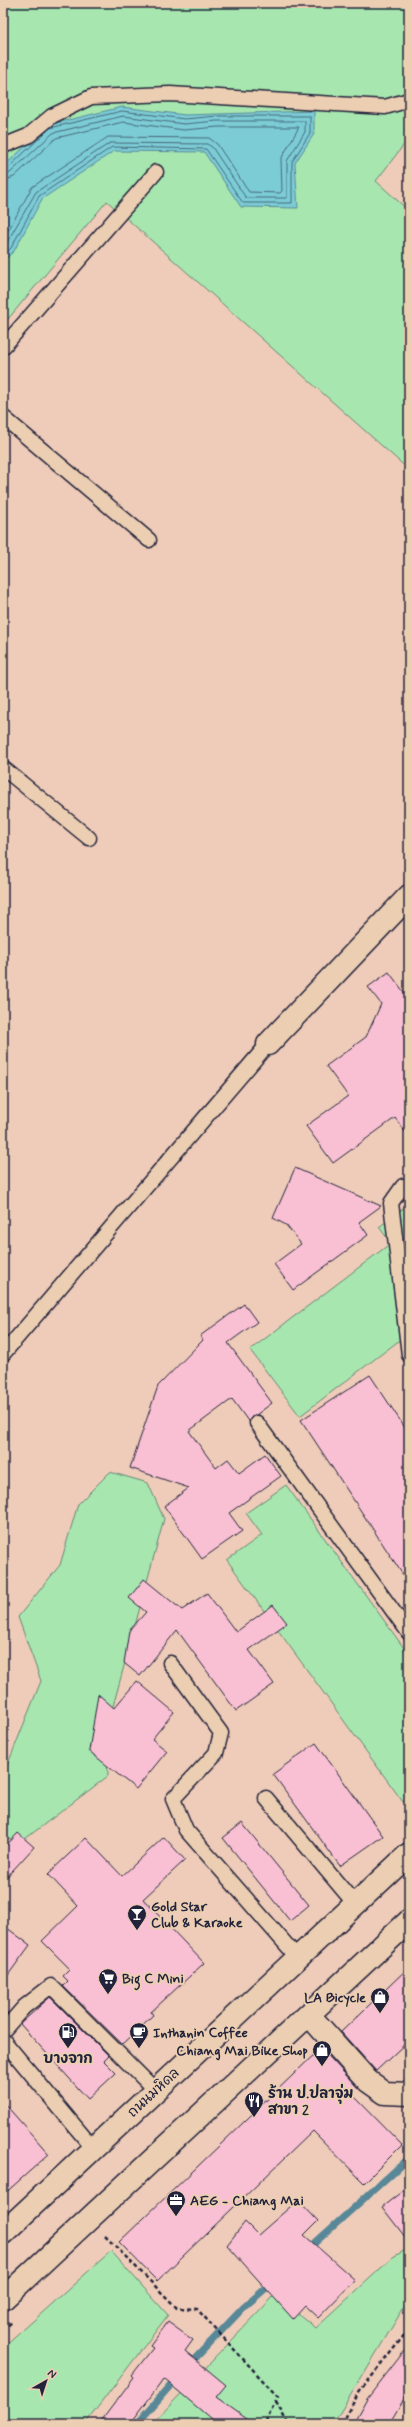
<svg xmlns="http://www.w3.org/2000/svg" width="412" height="2427" font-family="Mynerve,'Playpen Sans Thai',sans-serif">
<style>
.green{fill:#a7e7af;stroke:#648475}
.water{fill:#7cccd6;stroke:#588898}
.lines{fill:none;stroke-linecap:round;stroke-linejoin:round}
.shore{stroke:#466679;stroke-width:1}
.stream{stroke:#588898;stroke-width:7}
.building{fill:#f9c0d4;stroke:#22223b}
.service-casing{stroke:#22223b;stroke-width:17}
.minor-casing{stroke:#22223b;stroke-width:25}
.primary-casing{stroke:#22223b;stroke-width:25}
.path{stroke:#22223b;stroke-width:2.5;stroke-dasharray:4 3;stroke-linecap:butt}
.service{stroke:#eccfb2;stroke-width:14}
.minor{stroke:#eccfb2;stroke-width:22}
.primary{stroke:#eccfb2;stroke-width:22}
.labels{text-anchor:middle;stroke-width:4;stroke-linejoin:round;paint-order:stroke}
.poi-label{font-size:14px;font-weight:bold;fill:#22223b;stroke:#eccfb2;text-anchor:start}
.street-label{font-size:14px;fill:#22223b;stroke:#eccfb2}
</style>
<rect width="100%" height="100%" fill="#efccb9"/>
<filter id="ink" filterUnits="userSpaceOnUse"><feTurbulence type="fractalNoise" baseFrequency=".025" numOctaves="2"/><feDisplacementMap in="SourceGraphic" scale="8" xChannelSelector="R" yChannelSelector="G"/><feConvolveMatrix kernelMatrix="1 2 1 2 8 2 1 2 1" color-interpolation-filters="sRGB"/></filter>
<g filter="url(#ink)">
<path class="green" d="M 3,3 L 409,3 L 409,138 L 376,181 L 409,211 L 409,470 L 107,201 L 8,319 L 3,314 Z
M 409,1204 L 409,1333 L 300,1416 L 250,1350 L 391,1243 L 379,1227 Z
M 110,1472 L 148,1483 L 164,1519 L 106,1732 L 108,1776 L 17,1845 L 3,1834 L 3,1776 L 41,1681 L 18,1617 L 60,1565 L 78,1504 Z
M 286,1485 L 409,1655 L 409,1797 L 403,1802 L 227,1560 L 262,1535 L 246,1513 Z
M 409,2248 L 409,2305 L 403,2309 L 333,2424 L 152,2424 L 275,2295 L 316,2328 L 393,2257 Z
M 111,2251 L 168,2315 L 85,2424 L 3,2424 L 3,2348 Z"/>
<path class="water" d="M 122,107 L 185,115 L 314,111 L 314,134 L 295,163 L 298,208 L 241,207 L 204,152 L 114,151 L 42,199 L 14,251 L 3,261 L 3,167 L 48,125 Z"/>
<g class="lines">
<path class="shore" d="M 3,170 L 7,169 L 50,128 L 122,111 L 185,119 L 217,116 L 310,116 L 310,133 L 292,162 L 292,203 L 243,203 L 206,149 L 112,147 L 39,196 L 11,248 L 3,256
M 3,175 L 10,173 L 53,133 L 123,116 L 184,124 L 217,121 L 305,121 L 305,132 L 287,161 L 287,198 L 246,198 L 212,147 L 207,144 L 110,143 L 36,192 L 3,249
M 3,181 L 14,177 L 56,138 L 123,122 L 184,130 L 218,127 L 299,127 L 281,159 L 282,191 L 280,193 L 249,192 L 217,144 L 209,138 L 108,137 L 32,187 L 3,240"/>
<path class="stream" d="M 307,2250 L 409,2158
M 188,2366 L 243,2308 L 273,2282
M 137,2424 L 177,2378"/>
</g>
<path class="building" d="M 389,972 L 409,999 L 409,1137 L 395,1118 L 333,1163 L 306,1126 L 348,1096 L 326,1066 L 366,1037 L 381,1004 L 368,987 Z
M 295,1168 L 381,1206 L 359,1222 L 368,1235 L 293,1290 L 274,1264 L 301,1244 L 286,1225 L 273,1218 Z
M 244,1304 L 257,1322 L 228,1343 L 272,1403 L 248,1421 L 232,1399 L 189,1431 L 216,1468 L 228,1459 L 239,1473 L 265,1454 L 281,1476 L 229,1513 L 242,1531 L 202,1559 L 164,1506 L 189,1488 L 130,1468 L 158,1386 L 203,1340 L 200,1336 Z
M 370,1375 L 409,1434 L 409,1584 L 301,1420 Z
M 144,1579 L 182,1610 L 207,1593 L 236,1632 L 273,1605 L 287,1623 L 249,1650 L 274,1684 L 236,1711 L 177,1630 L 140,1676 L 124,1663 L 129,1631 L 146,1612 L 129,1598 Z
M 137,1681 L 174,1712 L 152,1739 L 167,1751 L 136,1789 L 89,1751 L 98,1694 L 114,1708 Z
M 316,1743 L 383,1836 L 340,1866 L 273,1774 Z
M 242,1823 L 309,1905 L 290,1921 L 223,1838 Z
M 18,1833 L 34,1847 L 3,1881 L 3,1849 Z
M 164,1837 L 185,1860 L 143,1899 L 204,1963 L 151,2012 L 153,2015 L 122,2044 L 63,1986 L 68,1981 L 63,1976 L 70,1969 L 42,1941 L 78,1906 L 48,1874 L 86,1838 L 122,1876 Z
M 3,1925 L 30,1945 L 3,1982 Z
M 409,1967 L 409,2040 L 376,2071 L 341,2032 Z
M 50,1997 L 109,2056 L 104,2061 L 116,2073 L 88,2099 L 20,2024 Z
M 321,2048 L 358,2088 L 352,2094 L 402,2145 L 364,2183 L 313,2131 L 157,2281 L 119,2242 Z
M 3,2102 L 49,2154 L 3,2195 Z
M 409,2186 L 409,2242 L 382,2207 Z
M 298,2200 L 318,2221 L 304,2235 L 355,2280 L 318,2318 L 305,2306 L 293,2319 L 227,2245 L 245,2222 L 258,2235 Z
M 168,2322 L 193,2340 L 185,2351 L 226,2385 L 216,2397 L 254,2424 L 217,2424 L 164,2379 L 130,2424 L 99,2424 L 134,2377 L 132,2375 L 153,2348 L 150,2346 Z
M 409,2345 L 409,2390 L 389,2424 L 353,2424 L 367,2399 Z"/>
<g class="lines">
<g class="service-casing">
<path id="service" d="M 3,146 L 28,136 L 52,116 L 91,97 L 170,94 L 385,107 L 409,100
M 4,346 L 156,172
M 3,417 L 149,540
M 3,768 L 89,838
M 403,1186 L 391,1203 L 409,1355
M 3,1354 L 268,1044
M 257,1423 L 409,1633
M 170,1663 L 221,1733 L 216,1753 L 173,1799 L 186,1830 L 298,1958
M 266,1798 L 355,1904
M 3,2031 L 24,2007 L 51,1986 L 155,2090
M 3,2040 L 93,2148"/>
</g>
<g class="minor-casing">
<path id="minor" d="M 268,1044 L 409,896
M 309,2015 L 368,2081 L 385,2093 L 409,2094"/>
</g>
<g class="primary-casing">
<path id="primary" d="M 3,2233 L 409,1854
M 3,2299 L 409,1921"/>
</g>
<path class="path" d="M 105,2236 L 177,2308 L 197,2309 L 278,2397 L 265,2424
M 3,2330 L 13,2321
M 276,2402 L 288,2424
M 342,2424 L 358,2394 L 409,2329"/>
<use href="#service" class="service"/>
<use href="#minor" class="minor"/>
<use href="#primary" class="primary"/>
</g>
</g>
<defs>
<g id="bar-pin" transform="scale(1)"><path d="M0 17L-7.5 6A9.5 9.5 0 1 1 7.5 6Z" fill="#22223b" stroke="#eccfb2"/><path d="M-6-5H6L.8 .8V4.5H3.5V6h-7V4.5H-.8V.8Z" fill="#fff"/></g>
<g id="supermarket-pin" transform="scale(1)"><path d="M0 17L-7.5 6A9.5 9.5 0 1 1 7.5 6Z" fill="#22223b" stroke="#eccfb2"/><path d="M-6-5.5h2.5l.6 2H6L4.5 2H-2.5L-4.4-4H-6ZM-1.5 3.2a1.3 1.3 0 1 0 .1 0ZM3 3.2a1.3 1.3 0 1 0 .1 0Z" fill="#fff"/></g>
<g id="shop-pin" transform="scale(1)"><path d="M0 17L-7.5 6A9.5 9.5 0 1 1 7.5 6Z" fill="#22223b" stroke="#eccfb2"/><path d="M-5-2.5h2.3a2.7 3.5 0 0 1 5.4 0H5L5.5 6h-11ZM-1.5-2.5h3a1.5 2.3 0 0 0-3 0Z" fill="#fff"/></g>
<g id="fuel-pin" transform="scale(1)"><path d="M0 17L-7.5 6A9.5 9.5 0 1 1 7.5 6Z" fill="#22223b" stroke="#eccfb2"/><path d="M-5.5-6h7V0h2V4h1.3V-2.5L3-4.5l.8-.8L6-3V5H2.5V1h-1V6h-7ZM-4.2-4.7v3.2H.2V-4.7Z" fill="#fff"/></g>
<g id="cafe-pin" transform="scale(1)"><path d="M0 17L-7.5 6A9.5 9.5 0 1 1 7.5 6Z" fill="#22223b" stroke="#eccfb2"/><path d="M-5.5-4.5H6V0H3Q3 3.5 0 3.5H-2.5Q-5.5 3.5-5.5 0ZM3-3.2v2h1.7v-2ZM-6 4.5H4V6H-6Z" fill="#fff"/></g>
<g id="restaurant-pin" transform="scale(1)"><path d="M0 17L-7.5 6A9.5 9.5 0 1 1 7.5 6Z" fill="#22223b" stroke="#eccfb2"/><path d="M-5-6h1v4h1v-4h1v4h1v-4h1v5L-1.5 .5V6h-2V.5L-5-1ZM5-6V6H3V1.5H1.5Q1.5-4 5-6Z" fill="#fff"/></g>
<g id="office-pin" transform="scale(1)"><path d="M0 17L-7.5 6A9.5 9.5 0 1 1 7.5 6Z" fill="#22223b" stroke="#eccfb2"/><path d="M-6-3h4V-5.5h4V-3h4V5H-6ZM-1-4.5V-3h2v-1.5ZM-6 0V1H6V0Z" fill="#fff"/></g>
</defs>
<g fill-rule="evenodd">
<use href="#bar-pin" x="137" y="1914"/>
<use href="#supermarket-pin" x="108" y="1978"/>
<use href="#shop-pin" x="380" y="1997"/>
<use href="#fuel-pin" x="68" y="2032"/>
<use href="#cafe-pin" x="139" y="2032"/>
<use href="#shop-pin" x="322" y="2050"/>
<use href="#restaurant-pin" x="254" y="2101"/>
<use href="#office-pin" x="176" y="2200"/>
</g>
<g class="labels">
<g class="poi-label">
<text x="151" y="1911">Gold Star<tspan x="151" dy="16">Club &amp; Karaoke</tspan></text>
<text x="122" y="1983">Big C Mini</text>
<text x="366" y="2002" text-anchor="end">LA Bicycle</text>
<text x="153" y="2037">Inthanin Coffee</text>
<text x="308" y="2055" text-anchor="end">Chiang Mai Bike Shop</text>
<text x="68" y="2063" text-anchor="middle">บางจาก</text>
<text x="268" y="2098">ร้าน ป.ปลาจุ่ม<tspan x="268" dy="16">สาขา 2</tspan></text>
<text x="190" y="2205">AEG - Chiang Mai</text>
</g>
<g class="street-label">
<text transform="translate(153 2092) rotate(-43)" y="5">ถนนมหิดล</text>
</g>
</g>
<rect width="412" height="2427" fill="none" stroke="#eccfb2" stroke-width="16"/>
<rect x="8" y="8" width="396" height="2411" fill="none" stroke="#22223b" stroke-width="1.5" filter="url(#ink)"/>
<g transform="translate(46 2381) rotate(39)" stroke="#eccfb2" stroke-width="3" paint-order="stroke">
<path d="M0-3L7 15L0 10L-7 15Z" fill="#22223b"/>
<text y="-6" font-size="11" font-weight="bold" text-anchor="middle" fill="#22223b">N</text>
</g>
</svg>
